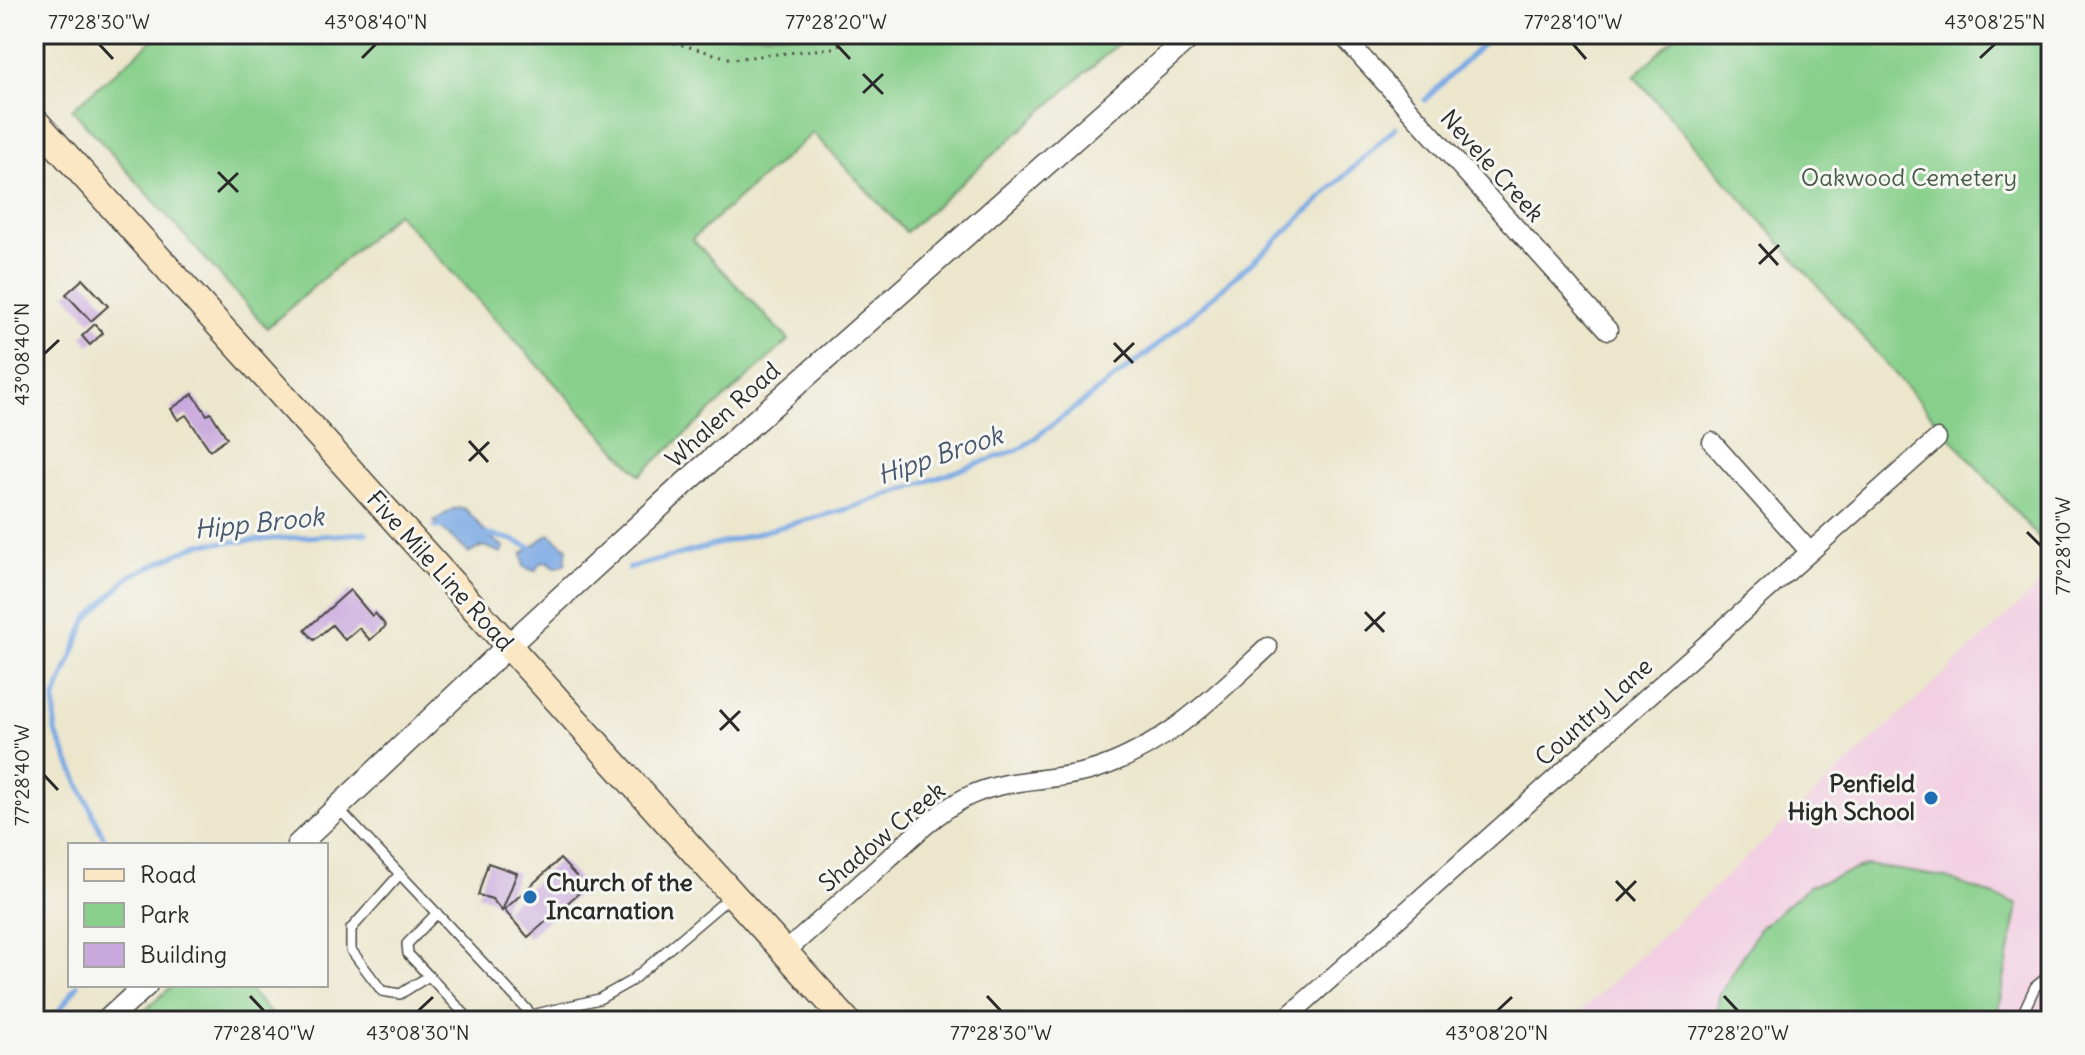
<svg xmlns="http://www.w3.org/2000/svg" width="2085" height="1055" font-family="Delius,sans-serif">
<style>
.built{fill:#f2cfe2}
.green{fill:#87cf8b;stroke:#597d5b;stroke-width:2}
.water{fill:#7aa9e4;stroke:#526a88;stroke-width:2}
.lines{fill:none;stroke-linecap:round;stroke-linejoin:round}
.stream{stroke:#7aa9e4;stroke-width:5}
.building{fill:#c9a9dd}
.service-casing{stroke:#484743;stroke-width:12}
.minor-casing{stroke:#484743;stroke-width:21}
.tertiary-casing{stroke:#484743;stroke-width:25}
.secondary-casing{stroke:#484743;stroke-width:29}
.path{stroke:#484743;stroke-width:3;stroke-dasharray:2 6;stroke-linecap:butt}
.service{stroke:#fff;stroke-width:9}
.minor{stroke:#fff;stroke-width:18}
.tertiary{stroke:#fff;stroke-width:22}
.secondary{stroke:#fbe7c3;stroke-width:26}
.ticks{fill:none;stroke:#2b2b2b;stroke-width:3}
.poi-dot{fill:#1f6fb2;stroke:#f6f6f2;stroke-width:3}
.labels{text-anchor:middle;stroke-width:6;stroke-linejoin:round;paint-order:stroke}
.street-label{font-size:24px;fill:#2b2b2b;stroke:#f6f6f2}
.park-label{font-size:24px;fill:#475c48;stroke:#f6f6f2}
.poi-label{font-size:24px;font-weight:bold;fill:#2b2b2b;stroke:#f6f6f2;text-anchor:end}
.water-label{font-size:26px;font-style:italic;fill:#47576c;stroke:#f6f6f2}
.neatline{fill:none;stroke:#2b2b2b;stroke-width:3}
.ticks-label{font-size:20px;text-anchor:middle;fill:#2b2b2b}
</style>
<rect width="100%" height="100%" fill="#f6f6f2"/>
<filter id="ink" filterUnits="userSpaceOnUse"><feTurbulence type="fractalNoise" baseFrequency=".0125" numOctaves="2"/><feDisplacementMap in="SourceGraphic" scale="16" xChannelSelector="R" yChannelSelector="G"/><feConvolveMatrix kernelMatrix="1 2 1 2 8 2 1 2 1" color-interpolation-filters="sRGB"/></filter>
<filter id="wash" filterUnits="userSpaceOnUse"><feTurbulence type="fractalNoise" baseFrequency=".006" numOctaves="4" result="noise"/><feDisplacementMap in="SourceGraphic" scale="32" xChannelSelector="R" yChannelSelector="G"/><feGaussianBlur stdDeviation="1.8" result="paint"/><feColorMatrix in="noise" values="0 0 0 0 0 0 0 0 0 0 0 0 0 0 0 0 0 1.4 0 .05"/><feComposite in="paint" operator="in"/></filter>
<g filter="url(#wash)">
<rect width="100%" height="100%" fill="#ebe6cc"/>
<path class="built" d="M 2051,575 L 2051,1021 L 1570,1021 Z"/>
<path class="green" d="M 160,34 L 1129,34 L 906,232 L 813,133 L 692,239 L 789,340 L 640,475 L 397,213 L 267,328 L 72,109 Z
M 1678,34 L 2051,34 L 2051,552 L 1634,76 Z
M 1867,865 L 1944,877 L 2018,905 L 1996,1021 L 1716,1021 L 1719,996 L 1759,929 L 1808,887 Z
M 173,985 L 245,985 L 277,1021 L 133,1021 Z"/>
<path class="water" d="M 464,508 C 478,521 487,538 504,547 L 502,553 L 483,546 L 469,553 L 434,521 L 453,509 Z
M 549,534 L 567,548 L 565,564 L 555,568 L 548,561 L 539,564 L 535,571 L 524,567 L 522,554 Z"/>
<g class="lines">
<path class="stream" d="M 1425,100 L 1493,34
M 435,527 L 447,527
M 484,534 L 510,539 L 535,549
M 629,568 L 847,509 L 1020,449 L 1148,353 L 1275,242 L 1396,127
M 107,845 L 55,731 L 55,698 L 87,619 L 130,576 L 199,544 L 366,533
M 51,1021 L 78,985"/>
</g>
<g id="blocks">
<path class="building" d="M 83,279 L 108,306 L 91,321 L 66,294 Z
M 95,324 L 103,333 L 90,345 L 82,336 Z
M 193,394 L 207,415 L 211,413 L 227,438 L 210,450 L 186,415 L 178,420 L 171,409 Z
M 350,590 L 372,616 L 375,613 L 386,626 L 370,640 L 359,628 L 345,640 L 332,625 L 314,640 L 305,630 Z
M 560,859 L 586,887 L 528,937 L 504,910 Z
M 488,863 L 517,873 L 502,911 L 492,899 L 478,895 Z"/>
</g>
</g>
<g filter="url(#ink)">
<use href="#blocks" fill-opacity="0" stroke="#484743" stroke-width="2"/>
<g class="lines">
<g class="service-casing">
<path id="service" d="M 338,808 L 532,1015 L 599,999 L 631,981 L 731,896
M 400,874 L 351,929 L 351,950 L 382,991 L 400,994 L 429,976 L 471,1021
M 429,976 L 408,954 L 407,944 L 437,913
M 2019,1021 L 2035,987 L 2051,974"/>
</g>
<g class="minor-casing">
<path id="minor" d="M 1341,34 L 1608,330
M 1712,442 L 1810,552
M 785,952 C 820,921 854,890 889,858 C 914,836 940,809 971,795 C 1011,777 1055,782 1096,769 C 1166,746 1216,695 1268,647
M 1283,1021 L 1937,439"/>
</g>
<g class="tertiary-casing">
<path id="tertiary" d="M 298,845 L 508,646 L 683,485 L 1193,34
M 107,1021 L 146,985"/>
</g>
<g class="secondary-casing">
<path id="secondary" d="M 34,120 L 847,1021"/>
</g>
<path class="path" d="M 643,34 L 732,59 L 834,48 L 854,34"/>
<use href="#service" class="service"/>
<use href="#minor" class="minor"/>
<use href="#tertiary" class="tertiary"/>
<use href="#secondary" class="secondary"/>
</g>
</g>
<path class="ticks" d="M 99,44 L 113,59M 836,44 L 850,59M 1573,44 L 1586,59M 362,58 L 376,44M 1980,58 L 1995,44M 863,74 L 883,94M 863,93 L 883,74M 218,172 L 238,192M 218,192 L 238,173M 1759,244 L 1778,265M 1759,264 L 1779,245M 1114,343 L 1133,363M 44,354 L 59,340M 1114,362 L 1134,343M 469,441 L 488,462M 469,461 L 489,442M 2027,532 L 2041,546M 1365,612 L 1384,632M 1365,631 L 1385,612M 720,710 L 739,731M 720,730 L 740,711M 44,775 L 58,790M 1616,881 L 1635,901M 1616,901 L 1636,881M 250,996 L 264,1011M 987,996 L 1001,1011M 1724,996 L 1738,1011M 418,1011 L 433,997M 1497,1011 L 1512,997"/>
<g class="poi-dot">
<circle cx="1931" cy="798" r="8"/>
<circle cx="530" cy="897" r="8"/>
</g>
<g class="labels">
<g class="street-label">
<text transform="translate(1492 166) rotate(48)" y="8">Nevele Creek</text>
<text transform="translate(723 415) rotate(-42)" y="8">Whalen Road</text>
<text transform="translate(440 571) rotate(48)" y="8">Five Mile Line Road</text>
<text transform="translate(1594 712) rotate(-42)" y="8">Country Lane</text>
<text transform="translate(882 837) rotate(-40)" y="8">Shadow Creek</text>
</g>
<g class="park-label">
<text x="1909" y="186">Oakwood Cemetery</text>
</g>
<g class="poi-label">
<text x="1915" y="792">Penfield<tspan x="1915" dy="28">High School</tspan></text>
<text x="546" y="891" text-anchor="start">Church of the<tspan x="546" dy="28">Incarnation</tspan></text>
</g>
<g class="water-label">
<text transform="translate(940 455) rotate(-19)" y="9">Hipp Brook</text>
<text transform="translate(259 523) rotate(-6)" y="9">Hipp Brook</text>
</g>
</g>
<rect width="2085" height="1055" fill="none" stroke="#f6f6f2" stroke-width="88"/>
<rect x="68" y="843" width="260" height="144" fill="#f6f6f2" stroke="#a5a5a2" stroke-width="2"/>
<rect x="84" y="869" width="40" height="12" fill="#fbe7c3" stroke="#a5a5a2" stroke-width="2"/>
<text x="140" y="883" font-size="24" fill="#2b2b2b">Road</text>
<rect x="84" y="903" width="40" height="24" fill="#87cf8b" stroke="#a5a5a2" stroke-width="2"/>
<text x="140" y="923" font-size="24" fill="#2b2b2b">Park</text>
<rect x="84" y="943" width="40" height="24" fill="#c9a9dd" stroke="#a5a5a2" stroke-width="2"/>
<text x="140" y="963" font-size="24" fill="#2b2b2b">Building</text>
<rect x="44" y="44" width="1997" height="967" class="neatline"/>
<g class="ticks-label">
<text x="99" y="29">77°28'30"W</text>
<text x="376" y="29">43°08'40"N</text>
<text x="836" y="29">77°28'20"W</text>
<text x="1573" y="29">77°28'10"W</text>
<text x="1995" y="29">43°08'25"N</text>
<text transform="translate(22 354) rotate(-90)" y="7">43°08'40"N</text>
<text transform="translate(2063 546) rotate(-90)" y="7">77°28'10"W</text>
<text transform="translate(22 775) rotate(-90)" y="7">77°28'40"W</text>
<text x="264" y="1040">77°28'40"W</text>
<text x="418" y="1040">43°08'30"N</text>
<text x="1001" y="1040">77°28'30"W</text>
<text x="1497" y="1040">43°08'20"N</text>
<text x="1738" y="1040">77°28'20"W</text>
</g>
</svg>
